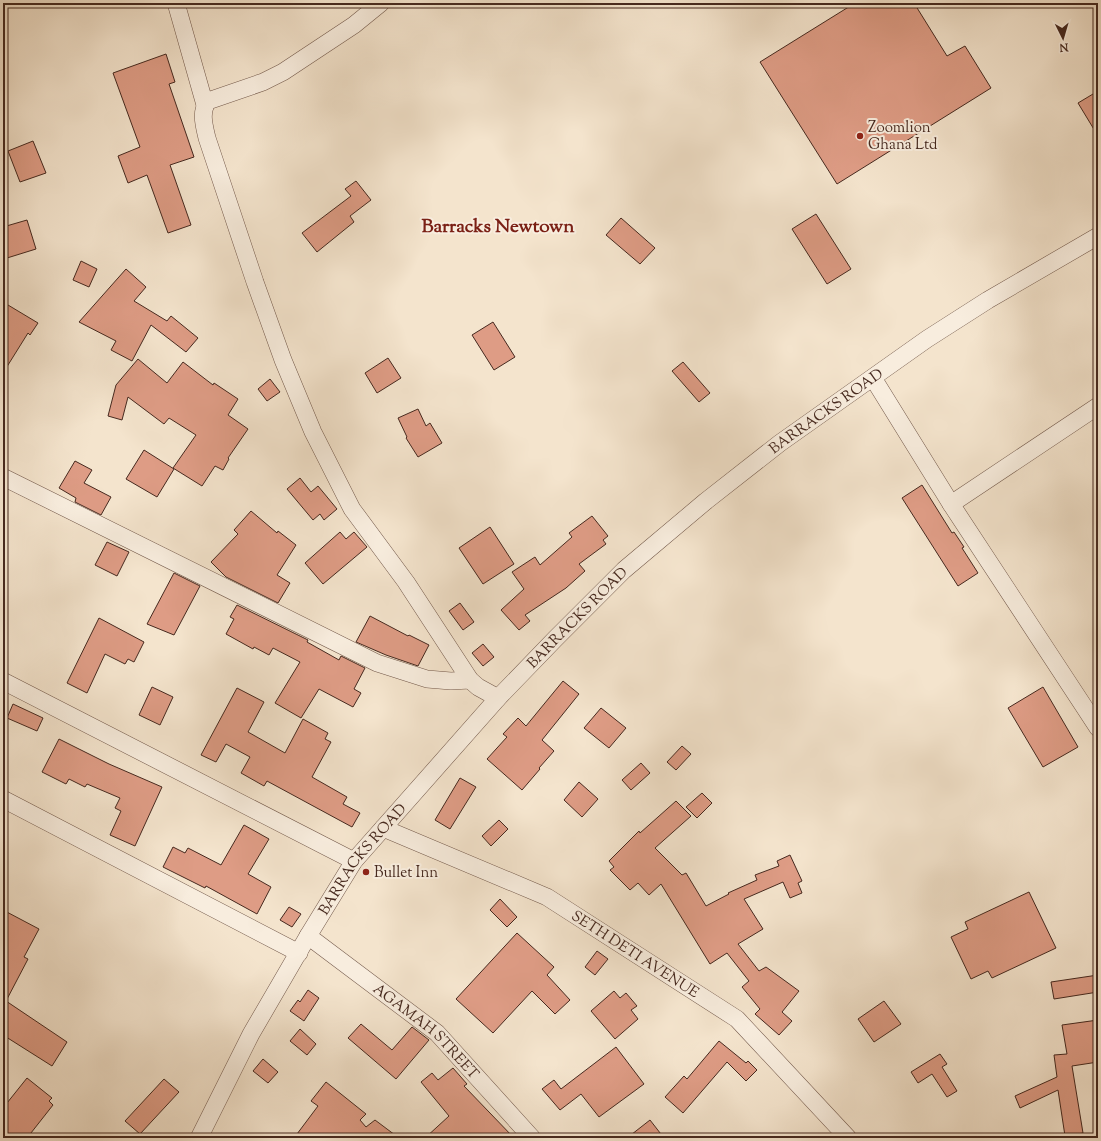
<svg xmlns="http://www.w3.org/2000/svg" width="1101" height="1141" font-family="'Sorts Mill Goudy',serif">
<style>
.building{fill:#de9c85;stroke:#46291f}
.lines{fill:none;stroke-linecap:round;stroke-linejoin:round}
.minor-casing{stroke:#72584a;stroke-width:18}
.minor{stroke:#f8edde;stroke-width:17}
.poi-dot{fill:#8f2418;stroke:#f8edde;stroke-width:1.5}
.labels{text-anchor:middle;stroke-width:4;stroke-linejoin:round;paint-order:stroke}
.poi-label{font-size:15px;fill:#46291f;stroke:#f8edde;text-anchor:start}
.street-label{font-size:15px;fill:#46291f;stroke:#f8edde}
.district-label{font-size:19px;font-weight:bold;fill:#7a1f14;stroke:#f8edde}
</style>
<rect width="100%" height="100%" fill="#f4e4cd"/>
<filter id="stains"><feTurbulence type="fractalNoise" baseFrequency=".005" numOctaves="4"/><feColorMatrix values="0 0 0 0 .2 0 0 0 0 .09 0 0 0 0 .02 0 0 0 .5 -.17"/></filter>
<radialGradient id="worn" r=".72"><stop offset=".6" stop-color="#630" stop-opacity="0"/><stop offset="1" stop-color="#630" stop-opacity=".3"/></radialGradient>
<path class="building" d="M 855,3 L 914,3 L 947,56 L 965,46 L 991,88 L 837,184 L 760,62 Z
M 166,54 L 175,82 L 169,84 L 194,157 L 170,165 L 191,225 L 168,233 L 147,175 L 128,183 L 118,156 L 140,147 L 113,73 Z
M 1098,91 L 1098,136 L 1078,103 Z
M 33,141 L 46,173 L 20,182 L 8,151 Z
M 356,181 L 371,200 L 350,216 L 354,222 L 317,252 L 302,233 L 351,196 L 345,189 Z
M 816,214 L 851,269 L 827,284 L 792,229 Z
M 621,218 L 655,248 L 640,264 L 606,235 Z
M 27,220 L 36,249 L 7,258 L 3,245 L 3,227 Z
M 81,261 L 97,269 L 89,287 L 73,280 Z
M 126,269 L 146,287 L 134,301 L 167,321 L 171,316 L 198,338 L 186,352 L 151,325 L 132,361 L 111,350 L 116,341 L 79,322 Z
M 3,302 L 38,323 L 30,335 L 28,333 L 3,373 Z
M 493,322 L 515,357 L 494,370 L 472,335 Z
M 388,358 L 401,378 L 377,393 L 365,373 Z
M 138,359 L 167,383 L 183,362 L 213,385 L 214,383 L 238,399 L 228,415 L 248,429 L 228,458 L 229,459 L 223,470 L 215,466 L 202,486 L 173,468 L 196,435 L 169,418 L 164,424 L 128,397 L 122,420 L 108,416 L 116,385 Z
M 683,362 L 710,393 L 699,402 L 672,371 Z
M 270,379 L 280,392 L 267,401 L 258,389 Z
M 418,409 L 426,426 L 430,423 L 442,443 L 418,457 L 406,438 L 407,437 L 398,418 Z
M 144,450 L 174,469 L 157,497 L 126,479 Z
M 75,461 L 92,470 L 84,483 L 111,497 L 101,515 L 75,502 L 76,498 L 59,488 Z
M 300,478 L 311,492 L 318,486 L 337,509 L 324,520 L 320,514 L 313,520 L 287,489 Z
M 922,485 L 952,533 L 954,532 L 964,547 L 962,548 L 978,573 L 958,586 L 902,498 Z
M 251,511 L 277,533 L 278,531 L 296,545 L 277,575 L 290,583 L 278,603 L 226,577 L 211,562 L 238,534 L 234,530 Z
M 592,516 L 608,536 L 603,540 L 606,544 L 579,564 L 585,571 L 566,588 L 525,615 L 530,621 L 519,630 L 501,610 L 524,589 L 512,572 L 535,557 L 540,565 L 572,537 L 569,533 Z
M 490,527 L 514,564 L 483,584 L 459,548 Z
M 340,532 L 346,539 L 354,532 L 367,547 L 323,584 L 305,563 Z
M 107,542 L 129,552 L 117,576 L 95,565 Z
M 174,573 L 200,586 L 174,635 L 147,624 Z
M 460,603 L 474,622 L 463,630 L 449,611 Z
M 237,605 L 308,640 L 307,642 L 339,660 L 341,656 L 365,668 L 354,689 L 361,693 L 353,707 L 319,689 L 301,718 L 275,703 L 300,662 L 273,648 L 269,655 L 254,647 L 253,649 L 226,634 L 234,619 L 230,617 Z
M 370,616 L 408,636 L 409,635 L 429,645 L 418,666 L 386,655 L 356,642 Z
M 99,618 L 144,642 L 134,662 L 128,659 L 125,664 L 105,654 L 87,693 L 67,683 Z
M 483,644 L 494,657 L 483,666 L 472,653 Z
M 563,681 L 579,694 L 542,740 L 554,751 L 539,768 L 540,769 L 522,790 L 487,759 L 507,737 L 503,734 L 518,718 L 526,726 Z
M 152,687 L 173,697 L 160,725 L 139,715 Z
M 1043,687 L 1078,747 L 1043,767 L 1008,708 Z
M 237,688 L 264,702 L 248,732 L 285,753 L 303,719 L 328,733 L 325,739 L 331,742 L 312,777 L 347,797 L 343,804 L 360,813 L 352,827 L 267,781 L 264,786 L 241,773 L 250,757 L 226,744 L 216,762 L 201,755 Z
M 13,704 L 43,718 L 37,731 L 7,718 Z
M 601,708 L 626,728 L 609,748 L 584,728 Z
M 59,739 L 109,764 L 162,787 L 135,846 L 110,835 L 121,811 L 115,808 L 120,798 L 87,784 L 85,787 L 69,779 L 66,784 L 42,772 Z
M 682,746 L 691,754 L 676,770 L 667,762 Z
M 641,763 L 650,773 L 631,790 L 622,780 Z
M 460,778 L 476,787 L 450,829 L 435,820 Z
M 579,782 L 598,799 L 582,817 L 564,800 Z
M 702,793 L 712,803 L 697,818 L 686,807 Z
M 676,801 L 691,816 L 655,848 L 682,875 L 686,873 L 706,906 L 729,894 L 728,893 L 757,880 L 755,875 L 779,866 L 777,861 L 790,855 L 802,881 L 798,883 L 802,893 L 790,898 L 783,882 L 744,899 L 763,929 L 738,944 L 759,971 L 766,967 L 799,991 L 782,1012 L 792,1021 L 779,1035 L 755,1014 L 760,1009 L 742,987 L 749,981 L 727,953 L 710,964 L 661,884 L 649,895 L 638,883 L 630,890 L 610,870 L 614,867 L 609,861 L 639,831 L 640,833 Z
M 499,820 L 508,829 L 491,846 L 482,836 Z
M 244,825 L 269,839 L 248,874 L 271,887 L 257,914 L 206,886 L 205,888 L 163,867 L 173,847 L 185,853 L 188,848 L 221,865 Z
M 1029,892 L 1056,948 L 992,978 L 988,971 L 971,979 L 951,937 L 968,929 L 965,922 Z
M 500,899 L 517,917 L 507,927 L 490,910 Z
M 289,907 L 301,914 L 292,927 L 280,920 Z
M 3,910 L 39,929 L 24,957 L 28,959 L 6,1001 L 67,1042 L 52,1066 L 3,1035 Z
M 517,933 L 554,967 L 547,975 L 570,1000 L 555,1014 L 532,991 L 493,1033 L 456,999 Z
M 597,951 L 608,959 L 595,975 L 585,967 Z
M 1098,975 L 1098,992 L 1054,999 L 1051,982 Z
M 308,990 L 319,998 L 304,1021 L 290,1011 L 298,1000 L 300,1002 Z
M 614,991 L 620,998 L 626,993 L 637,1006 L 631,1010 L 638,1019 L 615,1039 L 591,1011 Z
M 884,1001 L 901,1024 L 874,1042 L 858,1019 Z
M 1098,1020 L 1098,1062 L 1072,1066 L 1083,1133 L 1065,1136 L 1058,1090 L 1020,1108 L 1015,1096 L 1057,1077 L 1054,1055 L 1067,1054 L 1062,1025 Z
M 361,1024 L 392,1050 L 412,1027 L 429,1040 L 396,1079 L 348,1038 Z
M 300,1029 L 316,1044 L 307,1055 L 290,1041 Z
M 719,1041 L 746,1063 L 748,1061 L 757,1070 L 746,1081 L 727,1062 L 683,1113 L 665,1097 L 684,1076 L 687,1079 Z
M 616,1047 L 644,1084 L 599,1117 L 581,1094 L 560,1110 L 542,1089 L 554,1080 L 561,1089 Z
M 940,1054 L 947,1064 L 942,1067 L 957,1091 L 947,1097 L 932,1074 L 918,1083 L 911,1072 Z
M 263,1059 L 278,1072 L 268,1083 L 253,1071 Z
M 453,1068 L 467,1084 L 464,1086 L 514,1138 L 425,1138 L 449,1116 L 421,1082 L 432,1073 L 438,1080 Z
M 27,1078 L 52,1098 L 49,1101 L 53,1105 L 27,1138 L 3,1138 L 3,1108 Z
M 164,1079 L 179,1092 L 140,1134 L 125,1121 Z
M 326,1082 L 366,1114 L 360,1120 L 366,1127 L 375,1120 L 399,1138 L 294,1138 L 318,1106 L 311,1101 Z
M 650,1120 L 664,1138 L 627,1138 Z"/>
<g class="lines">
<g class="minor-casing">
<g id="minor">
<path d="M 176,3 L 205,105"/>
<path d="M 381,3 L 354,25 L 283,72 L 263,82 L 208,101 C 200,112 204,125 207,138 L 255,282 L 283,360 L 313,432 L 352,509 L 406,582 L 470,680 L 478,687 L 498,698"/>
<path d="M 873,378 L 951,504 L 1098,728"/>
<path d="M 3,477 L 377,663 L 427,679 L 451,681 L 470,680"/>
<path d="M 951,504 L 1098,406"/>
<path d="M 3,681 L 354,861"/>
<path d="M 3,799 L 299,953"/>
<path id="s1" d="M 383,828 L 547,897 L 737,1019 L 848,1138"/>
<path id="s2" d="M 308,936 L 437,1033 L 532,1138"/>
<path id="s3" d="M 199,1138 L 251,1034 L 308,936 L 354,861 L 498,698 L 555,639 L 624,570 L 706,501 L 780,443 L 927,339 L 988,300 L 1098,236"/>
</g>
</g>
<use href="#minor" class="minor"/>
</g>
<g class="poi-dot">
<circle cx="860" cy="136" r="4"/>
<circle cx="366" cy="872" r="4"/>
</g>
<g class="labels">
<g class="poi-label">
<text x="868" y="132">Zoomlion<tspan x="868" dy="17">Ghana Ltd</tspan></text>
<text x="374" y="877">Bullet Inn</text>
</g>
<g class="street-label">
<text dy="5" stroke="none"><textPath href="#s3" startOffset="972">BARRACKS ROAD</textPath></text>
<text dy="5" stroke="none"><textPath href="#s3" startOffset="648">BARRACKS ROAD</textPath></text>
<text dy="5" stroke="none"><textPath href="#s3" startOffset="324">BARRACKS ROAD</textPath></text>
<text dy="5" stroke="none"><textPath href="#s1" startOffset="283">SETH DETI AVENUE</textPath></text>
<text dy="5" stroke="none"><textPath href="#s2" startOffset="152">AGAMAH STREET</textPath></text>
</g>
<g class="district-label">
<text x="498" y="232">Barracks Newtown</text>
</g>
</g>
<rect width="1101" height="1141" fill="none" stroke="#f4e4cd" stroke-width="16"/>
<rect x="4" y="4" width="1093" height="1133" fill="none" stroke="#46291f" stroke-width="2"/>
<rect x="8" y="8" width="1085" height="1125" fill="none" stroke="#46291f"/>
<g transform="translate(1063 38) rotate(175)" stroke="#f8edde" stroke-width="3" paint-order="stroke">
<path d="M0-3L7 15L0 10L-7 15Z" fill="#46291f"/>
<text y="-6" font-size="11" font-weight="bold" text-anchor="middle" fill="#46291f">N</text>
</g>
<rect width="100%" height="100%" filter="url(#stains)"/>
<rect width="100%" height="100%" fill="url(#worn)"/>
</svg>
